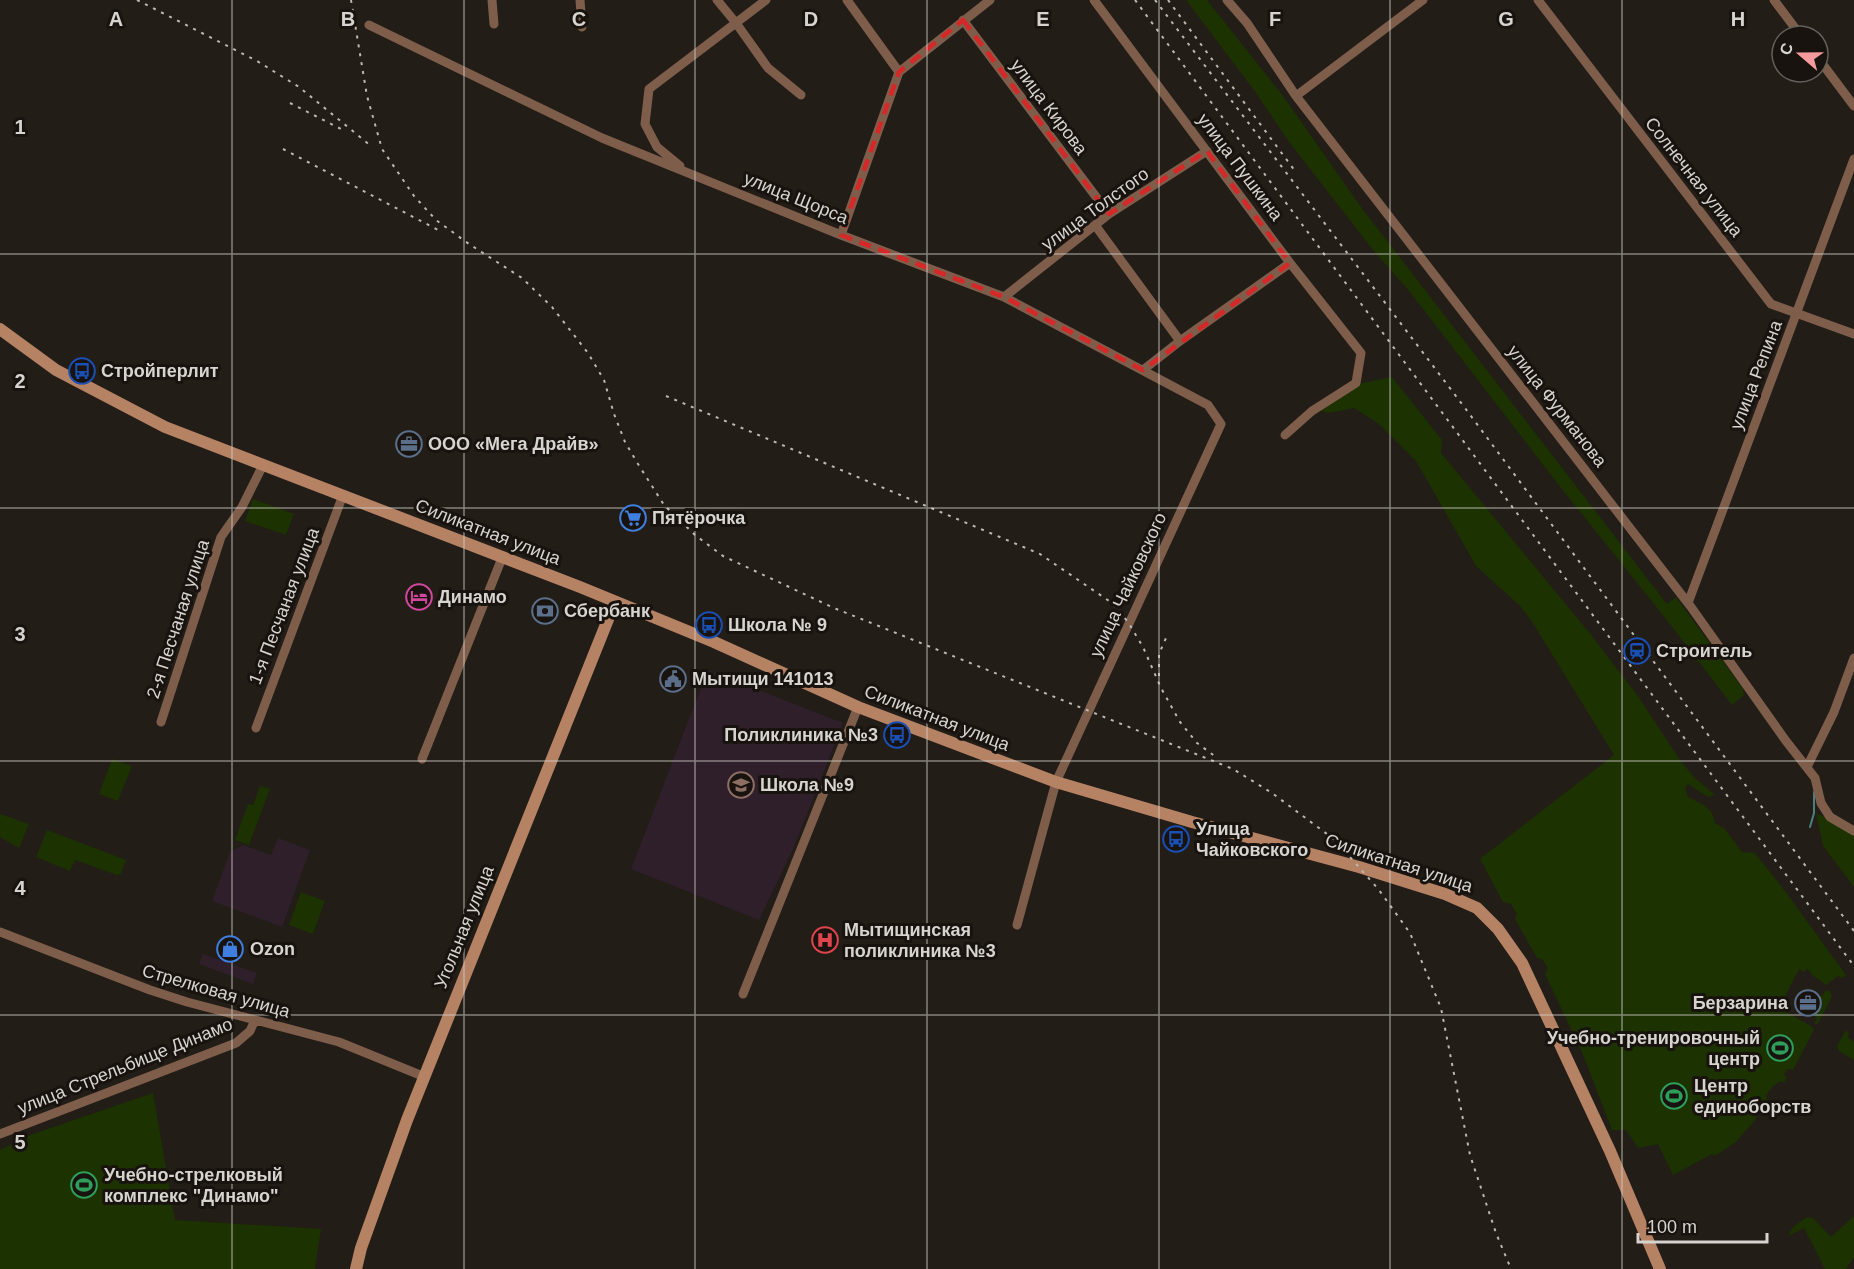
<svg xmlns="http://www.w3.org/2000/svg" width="1854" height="1269" font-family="Helvetica,sans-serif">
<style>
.education{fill:#2e1f2a}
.green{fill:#1c3201}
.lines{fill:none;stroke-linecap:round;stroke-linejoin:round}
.stream{stroke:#4c8080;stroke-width:2}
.street{stroke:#7e5d4b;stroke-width:9}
.secondary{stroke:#b68264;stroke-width:12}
.rail{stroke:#bcb8b4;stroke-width:2;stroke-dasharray:3 6;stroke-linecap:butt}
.marked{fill:none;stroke:#d62828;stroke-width:4.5;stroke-dasharray:12 8;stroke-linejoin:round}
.grid{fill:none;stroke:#d7d4d0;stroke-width:1.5;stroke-opacity:0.55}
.labels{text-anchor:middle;stroke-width:6;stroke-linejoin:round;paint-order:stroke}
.street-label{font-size:18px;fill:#d7d4d0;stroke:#18130e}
.poi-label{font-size:18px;font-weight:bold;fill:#d7d4d0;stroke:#18130e;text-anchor:start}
.grid-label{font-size:20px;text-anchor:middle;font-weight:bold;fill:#d7d4d0;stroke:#18130e;stroke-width:6;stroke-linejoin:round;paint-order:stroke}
</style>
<rect width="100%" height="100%" fill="#221d17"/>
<path class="education" d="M 708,670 L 843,723 L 794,847 L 759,920 L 631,869 Z
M 278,838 L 310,850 L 282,927 L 212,901 L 230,852 L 243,845 L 271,855 Z
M 203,954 L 257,973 L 253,984 L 199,964 Z"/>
<path class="green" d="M 1186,0 L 1207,0 L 1283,96 L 1361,207 L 1667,604 L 1676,597 L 1743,689 L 1744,695 L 1732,705 L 1666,619 L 1561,488 L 1410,292 L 1373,250 L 1289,142 L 1256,93 Z
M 1392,377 L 1442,440 L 1441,453 L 1588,631 L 1638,696 L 1680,760 L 1695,778 L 1715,795 L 1708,797 L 1688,784 L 1685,787 L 1688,797 C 1702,804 1713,807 1715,823 L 1724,828 L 1742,852 L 1755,853 L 1788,895 L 1846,975 L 1842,978 L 1838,976 L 1826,985 L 1811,974 L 1811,972 L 1807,969 L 1804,972 L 1799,969 L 1779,1008 L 1811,1026 L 1814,1030 L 1793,1070 L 1787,1069 L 1784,1075 L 1787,1077 L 1784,1083 L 1781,1081 L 1773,1086 L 1766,1096 L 1769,1104 C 1764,1106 1758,1112 1756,1119 L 1736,1142 L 1715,1156 L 1712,1154 L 1673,1175 L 1658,1144 L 1638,1148 L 1626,1130 L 1612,1130 L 1582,1052 L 1545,974 L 1548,968 L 1542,959 L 1537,958 L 1515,919 L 1517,914 L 1511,904 L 1503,902 L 1480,859 L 1614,755 L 1531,620 L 1520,606 L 1476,566 L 1416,461 L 1379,424 L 1354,408 L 1328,413 L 1322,411 L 1322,407 L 1358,384 Z
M 253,499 L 294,514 L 286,535 L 245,521 Z
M 112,759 L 132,766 L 118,801 L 99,794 Z
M 260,786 L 270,789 L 249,845 L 235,840 L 248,804 L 253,805 Z
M 1816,813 L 1854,830 L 1854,887 L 1823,846 Z
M 0,814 L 29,824 L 19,848 L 0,837 Z
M 47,830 L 126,860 L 121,874 L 117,875 L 75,860 L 70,871 L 36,857 Z
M 301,892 L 325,901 L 313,934 L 289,925 Z
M 1825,991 L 1830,991 L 1832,997 L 1817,1025 L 1814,1023 L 1817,1018 L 1814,1016 L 1822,1002 L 1817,998 L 1819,995 L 1822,996 Z
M 1846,1030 L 1849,1033 L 1848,1037 L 1854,1042 L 1854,1060 L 1839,1051 L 1837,1046 Z
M 153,1093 L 175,1220 L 321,1229 L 315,1269 L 0,1269 L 0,1150 L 30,1135 Z
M 1854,1216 L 1854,1257 L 1846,1269 L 1825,1269 L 1804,1228 L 1788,1236 L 1793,1227 L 1807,1217 L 1813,1218 L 1831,1237 Z"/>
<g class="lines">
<path class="stream" d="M 1810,827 L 1814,813 L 1814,792"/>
<path class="street" d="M 492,0 L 494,24
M 580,0 L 582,27
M 717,0 L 736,23 L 768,68 L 801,95
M 847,0 L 899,72
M 1094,0 L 1290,263 L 1361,353 L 1356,383 L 1312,411 L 1285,435
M 1227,0 L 1247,23 L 1296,96 L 1691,607 L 1786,741 L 1815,778 L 1821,803 L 1830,817 L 1854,831
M 1538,0 L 1771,304 L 1854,334
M 1774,0 L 1801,36
M 963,20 L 1109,214
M 369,25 L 602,138 L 841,235 L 1004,297 L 1208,405 L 1221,424 L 1056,782 L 1017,925
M 1818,58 L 1854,106
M 1296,96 L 1423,0
M 680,166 L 657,147 L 645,124 L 649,89 L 766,0
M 1095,225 L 1180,341
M 841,235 L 899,72 L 990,0
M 1004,297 L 1109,214 L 1207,151
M 1143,370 L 1180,341 L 1290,263
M 1688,603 L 1854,159
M 161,722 L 221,537 L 242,507 L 263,465
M 256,728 L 343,495
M 422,759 L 502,558
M 1807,767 L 1834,712 L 1854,658
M 0,932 L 150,990 L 187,1002 L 339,1042 L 425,1077
M 743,994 L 858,707
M 0,1134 L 236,1043 L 250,1031 L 255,1020"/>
<path class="secondary" d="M 0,329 L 56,370 L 165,427 L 580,587 L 714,642 L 858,707 L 1056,782 L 1192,822 L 1359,867 L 1445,894 L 1477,908 L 1498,929 L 1522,963 L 1610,1151 L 1660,1269
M 356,1269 L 361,1248 L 407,1120 L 615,602"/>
<path class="rail" d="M 137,0 L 257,61 L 299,87 L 371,146
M 351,0 L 367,96 L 382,149 L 414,196 L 436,220 L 469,244 L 522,278 L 552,307 L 588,353 L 604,380 L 614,414 L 625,442 L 638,464 L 664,505 L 695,535 L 723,556 L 834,608 L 1233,769 L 1272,793 L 1335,840 L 1379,890 L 1410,933 L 1441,1008 L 1470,1155 L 1496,1233 L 1511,1269
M 1135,0 L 1854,966
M 1155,0 L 1465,408 L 1854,931
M 1168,0 L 1295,171
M 290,103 L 345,131
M 283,149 L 442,232
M 666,396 L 1040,554 L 1112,603 L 1128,622 L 1143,647 L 1161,688 L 1180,722 L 1197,743 L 1216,757
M 1159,676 L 1159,654 L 1166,638"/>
</g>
<path class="marked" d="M 963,20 L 1109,214 L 1207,151 L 1290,263 L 1143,370 L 1004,297 L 841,235 L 899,72 Z"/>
<path class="grid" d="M 232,0 L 232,1269M 464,0 L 464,1269M 695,0 L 695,1269M 927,0 L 927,1269M 1159,0 L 1159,1269M 1390,0 L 1390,1269M 1622,0 L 1622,1269M 0,254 L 1854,254M 0,508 L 1854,508M 0,761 L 1854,761M 0,1015 L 1854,1015"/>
<defs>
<g id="bus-ring" transform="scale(1.35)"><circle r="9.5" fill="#18130e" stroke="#1a4fb4" stroke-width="1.5"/><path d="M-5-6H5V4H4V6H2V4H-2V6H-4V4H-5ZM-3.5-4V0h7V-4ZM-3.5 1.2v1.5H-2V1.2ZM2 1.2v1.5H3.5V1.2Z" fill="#1a4fb4"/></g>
<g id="office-ring" transform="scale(1.35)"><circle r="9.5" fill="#18130e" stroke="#5c6f8a" stroke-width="1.5"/><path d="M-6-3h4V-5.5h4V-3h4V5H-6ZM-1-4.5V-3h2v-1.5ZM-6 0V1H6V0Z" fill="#5c6f8a"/></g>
<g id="supermarket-ring" transform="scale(1.35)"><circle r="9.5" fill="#18130e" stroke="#3f7fe0" stroke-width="1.5"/><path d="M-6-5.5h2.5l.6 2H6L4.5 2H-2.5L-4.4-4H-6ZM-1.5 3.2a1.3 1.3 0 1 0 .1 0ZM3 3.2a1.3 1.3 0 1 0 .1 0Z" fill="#3f7fe0"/></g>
<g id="hotel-ring" transform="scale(1.35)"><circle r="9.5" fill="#18130e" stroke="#d1479c" stroke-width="1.5"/><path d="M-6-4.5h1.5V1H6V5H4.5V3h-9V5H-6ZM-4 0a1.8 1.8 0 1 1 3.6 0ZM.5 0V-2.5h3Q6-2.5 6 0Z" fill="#d1479c"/></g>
<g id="bank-ring" transform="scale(1.35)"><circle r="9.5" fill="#18130e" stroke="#5c6f8a" stroke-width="1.5"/><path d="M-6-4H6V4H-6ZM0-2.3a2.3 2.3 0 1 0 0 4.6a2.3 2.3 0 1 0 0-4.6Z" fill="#5c6f8a"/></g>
<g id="station-ring" transform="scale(1.35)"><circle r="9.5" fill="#18130e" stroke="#1a4fb4" stroke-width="1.5"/><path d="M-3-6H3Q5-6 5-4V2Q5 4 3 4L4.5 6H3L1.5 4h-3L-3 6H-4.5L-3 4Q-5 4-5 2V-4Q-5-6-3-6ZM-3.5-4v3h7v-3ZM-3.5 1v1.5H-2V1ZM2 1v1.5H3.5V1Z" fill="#1a4fb4"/></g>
<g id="civic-ring" transform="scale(1.35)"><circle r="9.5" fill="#18130e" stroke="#5c6f8a" stroke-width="1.5"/><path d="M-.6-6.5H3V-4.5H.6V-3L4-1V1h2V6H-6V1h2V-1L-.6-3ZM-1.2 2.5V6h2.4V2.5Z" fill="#5c6f8a"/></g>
<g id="school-ring" transform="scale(1.35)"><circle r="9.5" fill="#18130e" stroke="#8d6e63" stroke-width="1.5"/><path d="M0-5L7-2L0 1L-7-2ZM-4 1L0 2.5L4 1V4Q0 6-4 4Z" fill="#8d6e63"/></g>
<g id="hospital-ring" transform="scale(1.35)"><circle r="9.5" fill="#18130e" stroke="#e0444e" stroke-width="1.5"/><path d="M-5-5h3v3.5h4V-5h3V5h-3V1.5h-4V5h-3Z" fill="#e0444e"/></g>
<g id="shop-ring" transform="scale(1.35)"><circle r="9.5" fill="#18130e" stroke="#3f7fe0" stroke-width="1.5"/><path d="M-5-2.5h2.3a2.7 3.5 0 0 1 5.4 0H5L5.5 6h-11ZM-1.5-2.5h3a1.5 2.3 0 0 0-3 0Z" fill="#3f7fe0"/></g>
<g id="stadium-ring" transform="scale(1.35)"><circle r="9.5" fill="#18130e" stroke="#2e9e5b" stroke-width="1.5"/><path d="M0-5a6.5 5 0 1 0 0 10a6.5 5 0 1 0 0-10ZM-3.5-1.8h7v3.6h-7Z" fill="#2e9e5b"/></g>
</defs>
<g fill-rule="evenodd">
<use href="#bus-ring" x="82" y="371"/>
<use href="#office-ring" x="409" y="444"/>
<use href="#supermarket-ring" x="633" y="518"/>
<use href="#hotel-ring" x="419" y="597"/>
<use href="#bank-ring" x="545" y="611"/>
<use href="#bus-ring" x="709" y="625"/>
<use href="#station-ring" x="1637" y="651"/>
<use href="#civic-ring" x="673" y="679"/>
<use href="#bus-ring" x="897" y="735"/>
<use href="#school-ring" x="741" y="785"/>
<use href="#bus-ring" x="1176" y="839"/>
<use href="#hospital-ring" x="825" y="940"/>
<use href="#shop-ring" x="230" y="949"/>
<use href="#office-ring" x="1808" y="1003"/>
<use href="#stadium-ring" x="1780" y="1048"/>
<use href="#stadium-ring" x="1674" y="1096"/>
<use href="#stadium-ring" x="84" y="1185"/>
</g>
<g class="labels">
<g class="street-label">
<text transform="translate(1049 107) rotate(53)" y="6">улица Кирова</text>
<text transform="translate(1240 167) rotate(53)" y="6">улица Пушкина</text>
<text transform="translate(1694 177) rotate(52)" y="6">Солнечная улица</text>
<text transform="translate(796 198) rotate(22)" y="6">улица Щорса</text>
<text transform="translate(1095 209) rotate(-36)" y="6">улица Толстого</text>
<text transform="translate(1756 375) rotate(-69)" y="6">улица Репина</text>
<text transform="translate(1557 406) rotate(52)" y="6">улица Фурманова</text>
<text transform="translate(488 532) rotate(21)" y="6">Силикатная улица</text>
<text transform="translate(1128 585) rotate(-65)" y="6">улица Чайковского</text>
<text transform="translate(284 606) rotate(-69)" y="6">1-я Песчаная улица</text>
<text transform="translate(178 619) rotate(-72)" y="6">2-я Песчаная улица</text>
<text transform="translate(937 718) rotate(21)" y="6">Силикатная улица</text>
<text transform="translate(1399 863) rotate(18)" y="6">Силикатная улица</text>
<text transform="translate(464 927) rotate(-68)" y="6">Угольная улица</text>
<text transform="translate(216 991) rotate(16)" y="6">Стрелковая улица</text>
<text transform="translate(125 1066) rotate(-22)" y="6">улица Стрельбище Динамо</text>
</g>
<g class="poi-label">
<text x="101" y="377">Стройперлит</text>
<text x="428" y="450">ООО «Мега Драйв»</text>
<text x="652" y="524">Пятёрочка</text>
<text x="438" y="603">Динамо</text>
<text x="564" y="617">Сбербанк</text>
<text x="728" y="631">Школа № 9</text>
<text x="1656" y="657">Строитель</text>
<text x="692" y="685">Мытищи 141013</text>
<text x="878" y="741" text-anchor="end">Поликлиника №3</text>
<text x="760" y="791">Школа №9</text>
<text x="1196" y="835">Улица<tspan x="1196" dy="21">Чайковского</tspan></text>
<text x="844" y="936">Мытищинская<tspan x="844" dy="21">поликлиника №3</tspan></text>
<text x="250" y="955">Ozon</text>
<text x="1788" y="1009" text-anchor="end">Берзарина</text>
<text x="1760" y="1044" text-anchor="end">Учебно-тренировочный<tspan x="1760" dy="21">центр</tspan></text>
<text x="1694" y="1092">Центр<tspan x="1694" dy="21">единоборств</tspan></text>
<text x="104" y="1181">Учебно-стрелковый<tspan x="104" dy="21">комплекс "Динамо"</tspan></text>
</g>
</g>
<g class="grid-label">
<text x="116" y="26">A</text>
<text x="348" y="26">B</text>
<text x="579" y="26">C</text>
<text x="811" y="26">D</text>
<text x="1043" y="26">E</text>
<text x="1275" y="26">F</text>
<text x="1506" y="26">G</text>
<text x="1738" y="26">H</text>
<text x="20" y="134">1</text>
<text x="20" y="388">2</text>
<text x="20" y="641">3</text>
<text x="20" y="895">4</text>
<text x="20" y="1149">5</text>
</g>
<g transform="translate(1800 54) rotate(290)"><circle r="28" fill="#18130e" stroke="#64605c" stroke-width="1.5"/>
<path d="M0-4.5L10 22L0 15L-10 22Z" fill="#f59b9e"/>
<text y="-9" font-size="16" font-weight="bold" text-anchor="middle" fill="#d7d4d0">С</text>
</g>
<path d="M1638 1233v9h129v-9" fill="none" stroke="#d7d4d0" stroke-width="3"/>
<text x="1647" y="1233" font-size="18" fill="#d7d4d0" stroke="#18130e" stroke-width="4.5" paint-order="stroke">100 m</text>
</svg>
